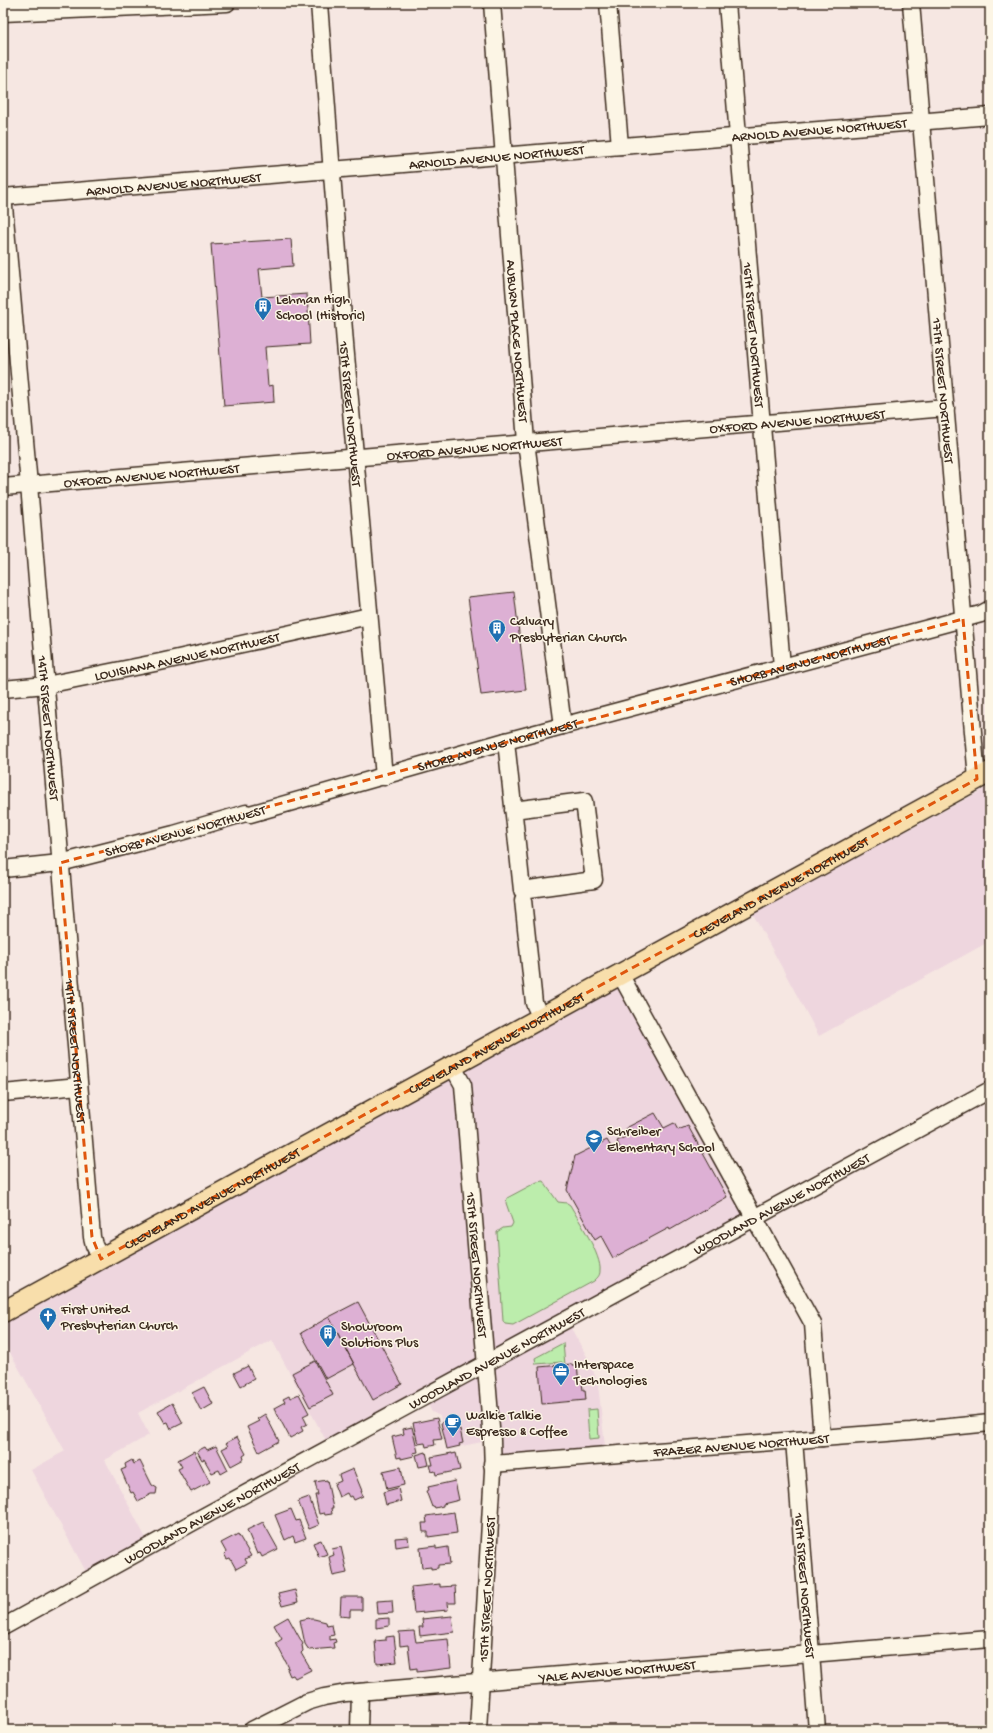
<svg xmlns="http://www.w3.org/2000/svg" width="993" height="1733" font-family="'Gochi Hand',sans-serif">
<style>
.built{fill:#eed6de}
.green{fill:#bcedac;stroke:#7c8c65}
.building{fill:#ddb0d4;stroke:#3b2a1e}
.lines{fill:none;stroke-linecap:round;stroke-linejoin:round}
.minor-casing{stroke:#3b2a1e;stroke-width:19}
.major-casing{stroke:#3b2a1e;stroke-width:23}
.minor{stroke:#fcf5e5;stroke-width:16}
.major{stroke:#f8deab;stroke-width:20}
.marked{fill:none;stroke:#df570d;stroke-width:3;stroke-dasharray:8 5;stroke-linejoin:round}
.labels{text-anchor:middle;stroke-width:3;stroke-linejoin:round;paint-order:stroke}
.street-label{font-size:14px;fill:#3b2a1e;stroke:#fcf5e5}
.poi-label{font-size:14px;fill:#3b2a1e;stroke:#fcf5e5;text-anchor:start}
</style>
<rect width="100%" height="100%" fill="#f6e7e2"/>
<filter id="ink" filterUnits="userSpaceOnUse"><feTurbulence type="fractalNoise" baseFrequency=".025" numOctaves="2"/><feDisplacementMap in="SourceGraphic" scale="8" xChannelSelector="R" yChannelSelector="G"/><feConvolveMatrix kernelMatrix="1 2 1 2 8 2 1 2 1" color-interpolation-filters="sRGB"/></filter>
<g filter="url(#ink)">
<path class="built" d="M 990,786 L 990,941 L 819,1036 L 753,914 Z
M 620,974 L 755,1218 L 567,1321 L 590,1362 L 598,1384 L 606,1455 L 492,1464 L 492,1440 L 447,1449 L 440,1416 L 432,1412 L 424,1397 L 330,1448 L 272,1340 L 138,1413 L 149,1435 L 105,1460 L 150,1546 L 90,1579 L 31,1470 L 65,1451 L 3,1340 L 3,1312 Z"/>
<path class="green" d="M 543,1181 L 558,1202 L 567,1203 L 570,1205 C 578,1219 602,1256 600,1271 C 600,1276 597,1278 594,1281 L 513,1325 L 505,1324 L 503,1321 L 497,1232 L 503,1228 L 511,1227 L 513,1223 L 506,1203 L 507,1198 L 537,1182 Z
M 563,1343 L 565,1365 L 563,1365 L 562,1362 L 536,1364 L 535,1358 Z
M 597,1409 L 599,1438 L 589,1439 L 587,1410 Z"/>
<path class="building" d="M 291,239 L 293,266 L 259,269 L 262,297 L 307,294 L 310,344 L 265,347 L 268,386 L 273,385 L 274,402 L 224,406 L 211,244 Z
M 514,592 L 526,690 L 481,695 L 468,597 Z
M 655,1113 L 664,1128 L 674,1123 L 678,1130 L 688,1126 L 727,1197 L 670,1230 L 669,1228 L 613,1258 L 601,1236 L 595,1240 L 567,1190 L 575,1156 L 607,1140 L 614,1152 L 620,1148 L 617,1141 L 629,1135 L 626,1128 Z
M 358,1302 L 402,1384 L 373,1400 L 329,1317 Z
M 329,1317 L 354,1364 L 326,1379 L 301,1333 Z
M 315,1361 L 333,1395 L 310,1407 L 292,1373 Z
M 572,1364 L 572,1366 L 577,1366 L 579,1382 L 582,1382 L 583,1390 L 585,1390 L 586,1400 L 542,1404 L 539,1367 Z
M 248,1366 L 254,1379 L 241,1386 L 234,1373 Z
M 204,1387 L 213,1404 L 201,1411 L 192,1393 Z
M 299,1394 L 309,1413 L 303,1416 L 307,1424 L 301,1427 L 303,1431 L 290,1438 L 274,1408 L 285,1402 L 283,1399 L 289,1396 L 290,1398 Z
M 172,1403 L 183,1423 L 171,1429 L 168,1422 L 165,1423 L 158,1411 Z
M 265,1414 L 279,1441 L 259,1452 L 247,1427 L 259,1421 L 257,1419 Z
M 437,1418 L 442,1439 L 434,1440 L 435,1445 L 426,1447 L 425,1443 L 418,1444 L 413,1423 Z
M 449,1421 L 455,1425 L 456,1430 L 460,1429 L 463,1443 L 459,1444 L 460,1446 L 447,1449 L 441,1423 Z
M 412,1427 L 418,1452 L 413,1453 L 414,1456 L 401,1459 L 401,1457 L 397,1458 L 392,1437 L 404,1434 L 403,1429 Z
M 237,1437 L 246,1454 L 243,1456 L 244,1459 L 231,1466 L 222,1449 L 228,1446 L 226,1443 Z
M 216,1446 L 228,1470 L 221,1474 L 219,1470 L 212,1473 L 204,1459 L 202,1460 L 197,1451 L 205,1447 L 207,1450 Z
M 194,1451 L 210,1482 L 191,1492 L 178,1469 L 182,1467 L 178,1460 Z
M 426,1452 L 429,1465 L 419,1467 L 416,1455 Z
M 452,1453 L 452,1454 L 456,1453 L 460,1470 L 436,1475 L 435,1471 L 432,1472 L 430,1465 L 433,1465 L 431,1457 Z
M 132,1460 L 134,1464 L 140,1461 L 152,1485 L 157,1488 L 156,1494 L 151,1494 L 138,1501 L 133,1492 L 131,1493 L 121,1470 L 126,1468 L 125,1464 Z
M 401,1467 L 404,1485 L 387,1489 L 383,1471 Z
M 353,1469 L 362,1491 L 361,1491 L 363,1496 L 354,1500 L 352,1496 L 349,1497 L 347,1493 L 339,1497 L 334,1484 L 341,1481 L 339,1475 Z
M 327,1480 L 333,1508 L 331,1508 L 332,1514 L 325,1515 L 324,1513 L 319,1514 L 315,1495 L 318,1495 L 315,1482 Z
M 455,1481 L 459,1500 L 443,1504 L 443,1506 L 435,1508 L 434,1506 L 432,1507 L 426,1491 L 429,1490 L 428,1487 Z
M 398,1488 L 401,1501 L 386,1505 L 383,1492 Z
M 309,1497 L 319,1525 L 309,1529 L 298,1501 Z
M 291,1509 L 296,1521 L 299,1520 L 306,1538 L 295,1542 L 293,1536 L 285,1540 L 275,1515 Z
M 454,1512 L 457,1533 L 428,1537 L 428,1532 L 423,1532 L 422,1523 L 427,1523 L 426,1516 Z
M 263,1522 L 278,1549 L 262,1557 L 260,1553 L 257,1554 L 247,1530 Z
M 238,1534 L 251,1556 L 245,1559 L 247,1563 L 236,1569 L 230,1558 L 227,1559 L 224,1554 L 226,1552 L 221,1543 Z
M 408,1537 L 409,1545 L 396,1547 L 395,1538 Z
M 321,1540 L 327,1554 L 319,1557 L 313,1543 Z
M 436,1546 L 436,1549 L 448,1547 L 450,1564 L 438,1565 L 438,1568 L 431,1569 L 431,1567 L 422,1568 L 420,1548 Z
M 341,1547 L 347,1573 L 333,1576 L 329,1557 L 334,1555 L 332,1549 Z
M 440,1584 L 440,1587 L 455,1586 L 456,1603 L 447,1603 L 448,1610 L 414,1613 L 411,1587 Z
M 295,1590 L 298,1602 L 282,1606 L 278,1594 Z
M 341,1597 L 362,1597 L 362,1610 L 350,1610 L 350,1617 L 340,1616 Z
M 392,1600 L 393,1613 L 378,1614 L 377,1601 Z
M 452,1616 L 454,1632 L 420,1636 L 419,1627 L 423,1627 L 422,1619 Z
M 288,1617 L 303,1644 L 302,1645 L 303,1651 L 301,1653 L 311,1670 L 295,1678 L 293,1675 L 290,1676 L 287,1669 L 289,1668 L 276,1643 L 282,1639 L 274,1625 Z
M 309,1618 L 310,1619 L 314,1619 L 326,1622 L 327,1626 L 332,1625 L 334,1635 L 330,1636 L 330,1640 L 335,1639 L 336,1642 L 333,1643 L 334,1648 L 309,1650 L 305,1644 L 300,1620 Z
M 389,1618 L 389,1626 L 376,1628 L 376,1619 Z
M 414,1631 L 416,1642 L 448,1639 L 451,1668 L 417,1672 L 417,1668 L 411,1669 L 408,1645 L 400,1646 L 399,1632 Z
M 394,1636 L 397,1662 L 377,1664 L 375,1641 L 386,1640 L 386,1637 Z"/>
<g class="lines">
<g class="minor-casing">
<g id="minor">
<path id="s1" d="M 319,3 L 345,344 L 384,777"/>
<path id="s2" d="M 492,3 L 526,442 L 563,726"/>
<path d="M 608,3 L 620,146"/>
<path id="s3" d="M 727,3 L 782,667"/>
<path id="s4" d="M 911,3 L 977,779"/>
<path d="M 3,13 L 227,3"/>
<path id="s5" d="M 3,195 L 29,485 L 92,1237 L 94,1245 L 101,1259"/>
<path id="s6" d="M 3,197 C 332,172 661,140 990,116"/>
<path id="s7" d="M 3,487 L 946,408"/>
<path id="s8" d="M 3,689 L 46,685 L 160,662 L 369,616"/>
<path d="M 506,741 L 522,890 L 594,880 L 584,801 L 513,810"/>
<path id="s9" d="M 3,869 L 60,863 L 174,834 L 246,813 L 250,814 L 506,741 L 981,614 L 990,609"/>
<path d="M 523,900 L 534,1003 L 541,1018"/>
<path d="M 620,974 L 813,1324 L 822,1438"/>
<path id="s10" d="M 453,1067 L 463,1085 L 492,1440 L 493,1471 L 478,1730"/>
<path d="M 3,1093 L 79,1086"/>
<path id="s11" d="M 794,1440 L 817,1730"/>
<path id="s12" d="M 492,1464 L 911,1431 L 990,1423"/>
<path id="s13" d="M 3,1627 L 197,1520 L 990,1090"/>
<path id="s14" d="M 252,1730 L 307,1702 L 324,1697 L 346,1693 L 990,1639"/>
<path d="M 359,1730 L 360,1692"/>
</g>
</g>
<g class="major-casing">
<g id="major">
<path id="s15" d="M 3,1312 L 990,772"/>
</g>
</g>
<use href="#minor" class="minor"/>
<use href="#major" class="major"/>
</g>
</g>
<path class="marked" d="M 963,619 L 977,779 L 101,1259 L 92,1237 L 60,863 Z"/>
<defs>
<g id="building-pin" transform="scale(0.9)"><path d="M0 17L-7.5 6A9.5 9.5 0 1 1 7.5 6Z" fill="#1f6fb2" stroke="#fcf5e5"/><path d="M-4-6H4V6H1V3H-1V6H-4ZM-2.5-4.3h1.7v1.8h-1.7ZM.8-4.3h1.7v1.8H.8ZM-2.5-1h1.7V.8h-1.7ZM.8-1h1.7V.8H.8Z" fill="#fff"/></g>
<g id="school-pin" transform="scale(0.9)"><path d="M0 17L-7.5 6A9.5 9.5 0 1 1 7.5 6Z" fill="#1f6fb2" stroke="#fcf5e5"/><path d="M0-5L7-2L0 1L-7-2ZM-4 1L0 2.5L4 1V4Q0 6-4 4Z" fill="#fff"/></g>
<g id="church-pin" transform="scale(0.9)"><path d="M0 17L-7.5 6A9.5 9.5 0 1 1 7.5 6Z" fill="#1f6fb2" stroke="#fcf5e5"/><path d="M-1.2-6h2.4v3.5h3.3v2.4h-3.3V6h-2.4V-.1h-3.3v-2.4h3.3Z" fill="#fff"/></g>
<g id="office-pin" transform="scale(0.9)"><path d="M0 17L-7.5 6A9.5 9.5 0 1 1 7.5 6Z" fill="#1f6fb2" stroke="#fcf5e5"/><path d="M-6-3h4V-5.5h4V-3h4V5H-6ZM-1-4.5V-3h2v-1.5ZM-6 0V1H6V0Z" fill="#fff"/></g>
<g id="cafe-pin" transform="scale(0.9)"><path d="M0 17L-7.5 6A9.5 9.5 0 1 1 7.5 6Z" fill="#1f6fb2" stroke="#fcf5e5"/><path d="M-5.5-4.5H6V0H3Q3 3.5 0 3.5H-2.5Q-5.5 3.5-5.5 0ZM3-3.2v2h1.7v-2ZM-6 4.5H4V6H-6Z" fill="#fff"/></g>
</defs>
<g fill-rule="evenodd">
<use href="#building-pin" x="263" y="306"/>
<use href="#building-pin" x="497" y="628"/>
<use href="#school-pin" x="594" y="1138"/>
<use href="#church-pin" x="48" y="1316"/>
<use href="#building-pin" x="328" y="1333"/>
<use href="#office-pin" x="561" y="1371"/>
<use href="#cafe-pin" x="453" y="1422"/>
</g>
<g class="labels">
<g class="street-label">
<text dy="5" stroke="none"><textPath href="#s6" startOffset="819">ARNOLD AVENUE NORTHWEST</textPath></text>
<text dy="5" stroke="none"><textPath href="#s6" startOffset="495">ARNOLD AVENUE NORTHWEST</textPath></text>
<text dy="5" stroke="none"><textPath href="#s6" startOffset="171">ARNOLD AVENUE NORTHWEST</textPath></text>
<text dy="5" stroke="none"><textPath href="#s3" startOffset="333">16TH STREET NORTHWEST</textPath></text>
<text dy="5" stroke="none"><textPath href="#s2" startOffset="339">AUBURN PLACE NORTHWEST</textPath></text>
<text dy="5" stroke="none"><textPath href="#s4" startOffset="389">17TH STREET NORTHWEST</textPath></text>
<text dy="5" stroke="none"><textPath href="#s1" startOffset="412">15TH STREET NORTHWEST</textPath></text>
<text dy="5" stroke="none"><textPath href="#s7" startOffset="797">OXFORD AVENUE NORTHWEST</textPath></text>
<text dy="5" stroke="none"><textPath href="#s7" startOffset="473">OXFORD AVENUE NORTHWEST</textPath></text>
<text dy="5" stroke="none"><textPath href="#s7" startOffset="149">OXFORD AVENUE NORTHWEST</textPath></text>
<text dy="5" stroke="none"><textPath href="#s8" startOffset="187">LOUISIANA AVENUE NORTHWEST</textPath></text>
<text dy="5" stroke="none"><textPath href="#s9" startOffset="835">SHORB AVENUE NORTHWEST</textPath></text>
<text dy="5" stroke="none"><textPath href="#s5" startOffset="535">14TH STREET NORTHWEST</textPath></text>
<text dy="5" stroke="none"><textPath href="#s9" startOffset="511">SHORB AVENUE NORTHWEST</textPath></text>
<text transform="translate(185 830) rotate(-15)" y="5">SHORB AVENUE NORTHWEST</text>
<text dy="5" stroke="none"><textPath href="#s15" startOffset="886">CLEVELAND AVENUE NORTHWEST</textPath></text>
<text dy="5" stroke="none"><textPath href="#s15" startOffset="562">CLEVELAND AVENUE NORTHWEST</textPath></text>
<text dy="5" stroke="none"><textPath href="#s5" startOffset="859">14TH STREET NORTHWEST</textPath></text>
<text dy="5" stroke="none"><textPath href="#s15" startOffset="238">CLEVELAND AVENUE NORTHWEST</textPath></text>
<text dy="5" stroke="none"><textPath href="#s13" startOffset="886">WOODLAND AVENUE NORTHWEST</textPath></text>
<text dy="5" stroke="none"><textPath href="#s10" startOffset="201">15TH STREET NORTHWEST</textPath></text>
<text dy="5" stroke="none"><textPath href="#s13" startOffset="562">WOODLAND AVENUE NORTHWEST</textPath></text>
<text dy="5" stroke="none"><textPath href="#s12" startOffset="250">FRAZER AVENUE NORTHWEST</textPath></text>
<text dy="5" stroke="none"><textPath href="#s13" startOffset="238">WOODLAND AVENUE NORTHWEST</textPath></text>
<text dy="5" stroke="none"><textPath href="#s11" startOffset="146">16TH STREET NORTHWEST</textPath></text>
<text transform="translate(486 1589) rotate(-87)" y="5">15TH STREET NORTHWEST</text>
<text dy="5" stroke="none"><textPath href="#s14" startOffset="374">YALE AVENUE NORTHWEST</textPath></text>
</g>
<g class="poi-label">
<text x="276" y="303">Lehman High<tspan x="276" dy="16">School (Historic)</tspan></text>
<text x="510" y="625">Calvary<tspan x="510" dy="16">Presbyterian Church</tspan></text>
<text x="607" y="1135">Schreiber<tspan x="607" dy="16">Elementary School</tspan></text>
<text x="61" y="1313">First United<tspan x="61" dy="16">Presbyterian Church</tspan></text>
<text x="341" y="1330">Showroom<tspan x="341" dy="16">Solutions Plus</tspan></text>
<text x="574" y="1368">Interspace<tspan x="574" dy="16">Technologies</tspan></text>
<text x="466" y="1419">Walkie Talkie<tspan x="466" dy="16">Espresso &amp; Coffee</tspan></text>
</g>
</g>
<rect width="993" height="1733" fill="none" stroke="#fcf5e5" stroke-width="16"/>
<rect x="8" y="8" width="977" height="1717" fill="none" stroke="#3b2a1e" stroke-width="1.5" filter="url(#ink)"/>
</svg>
